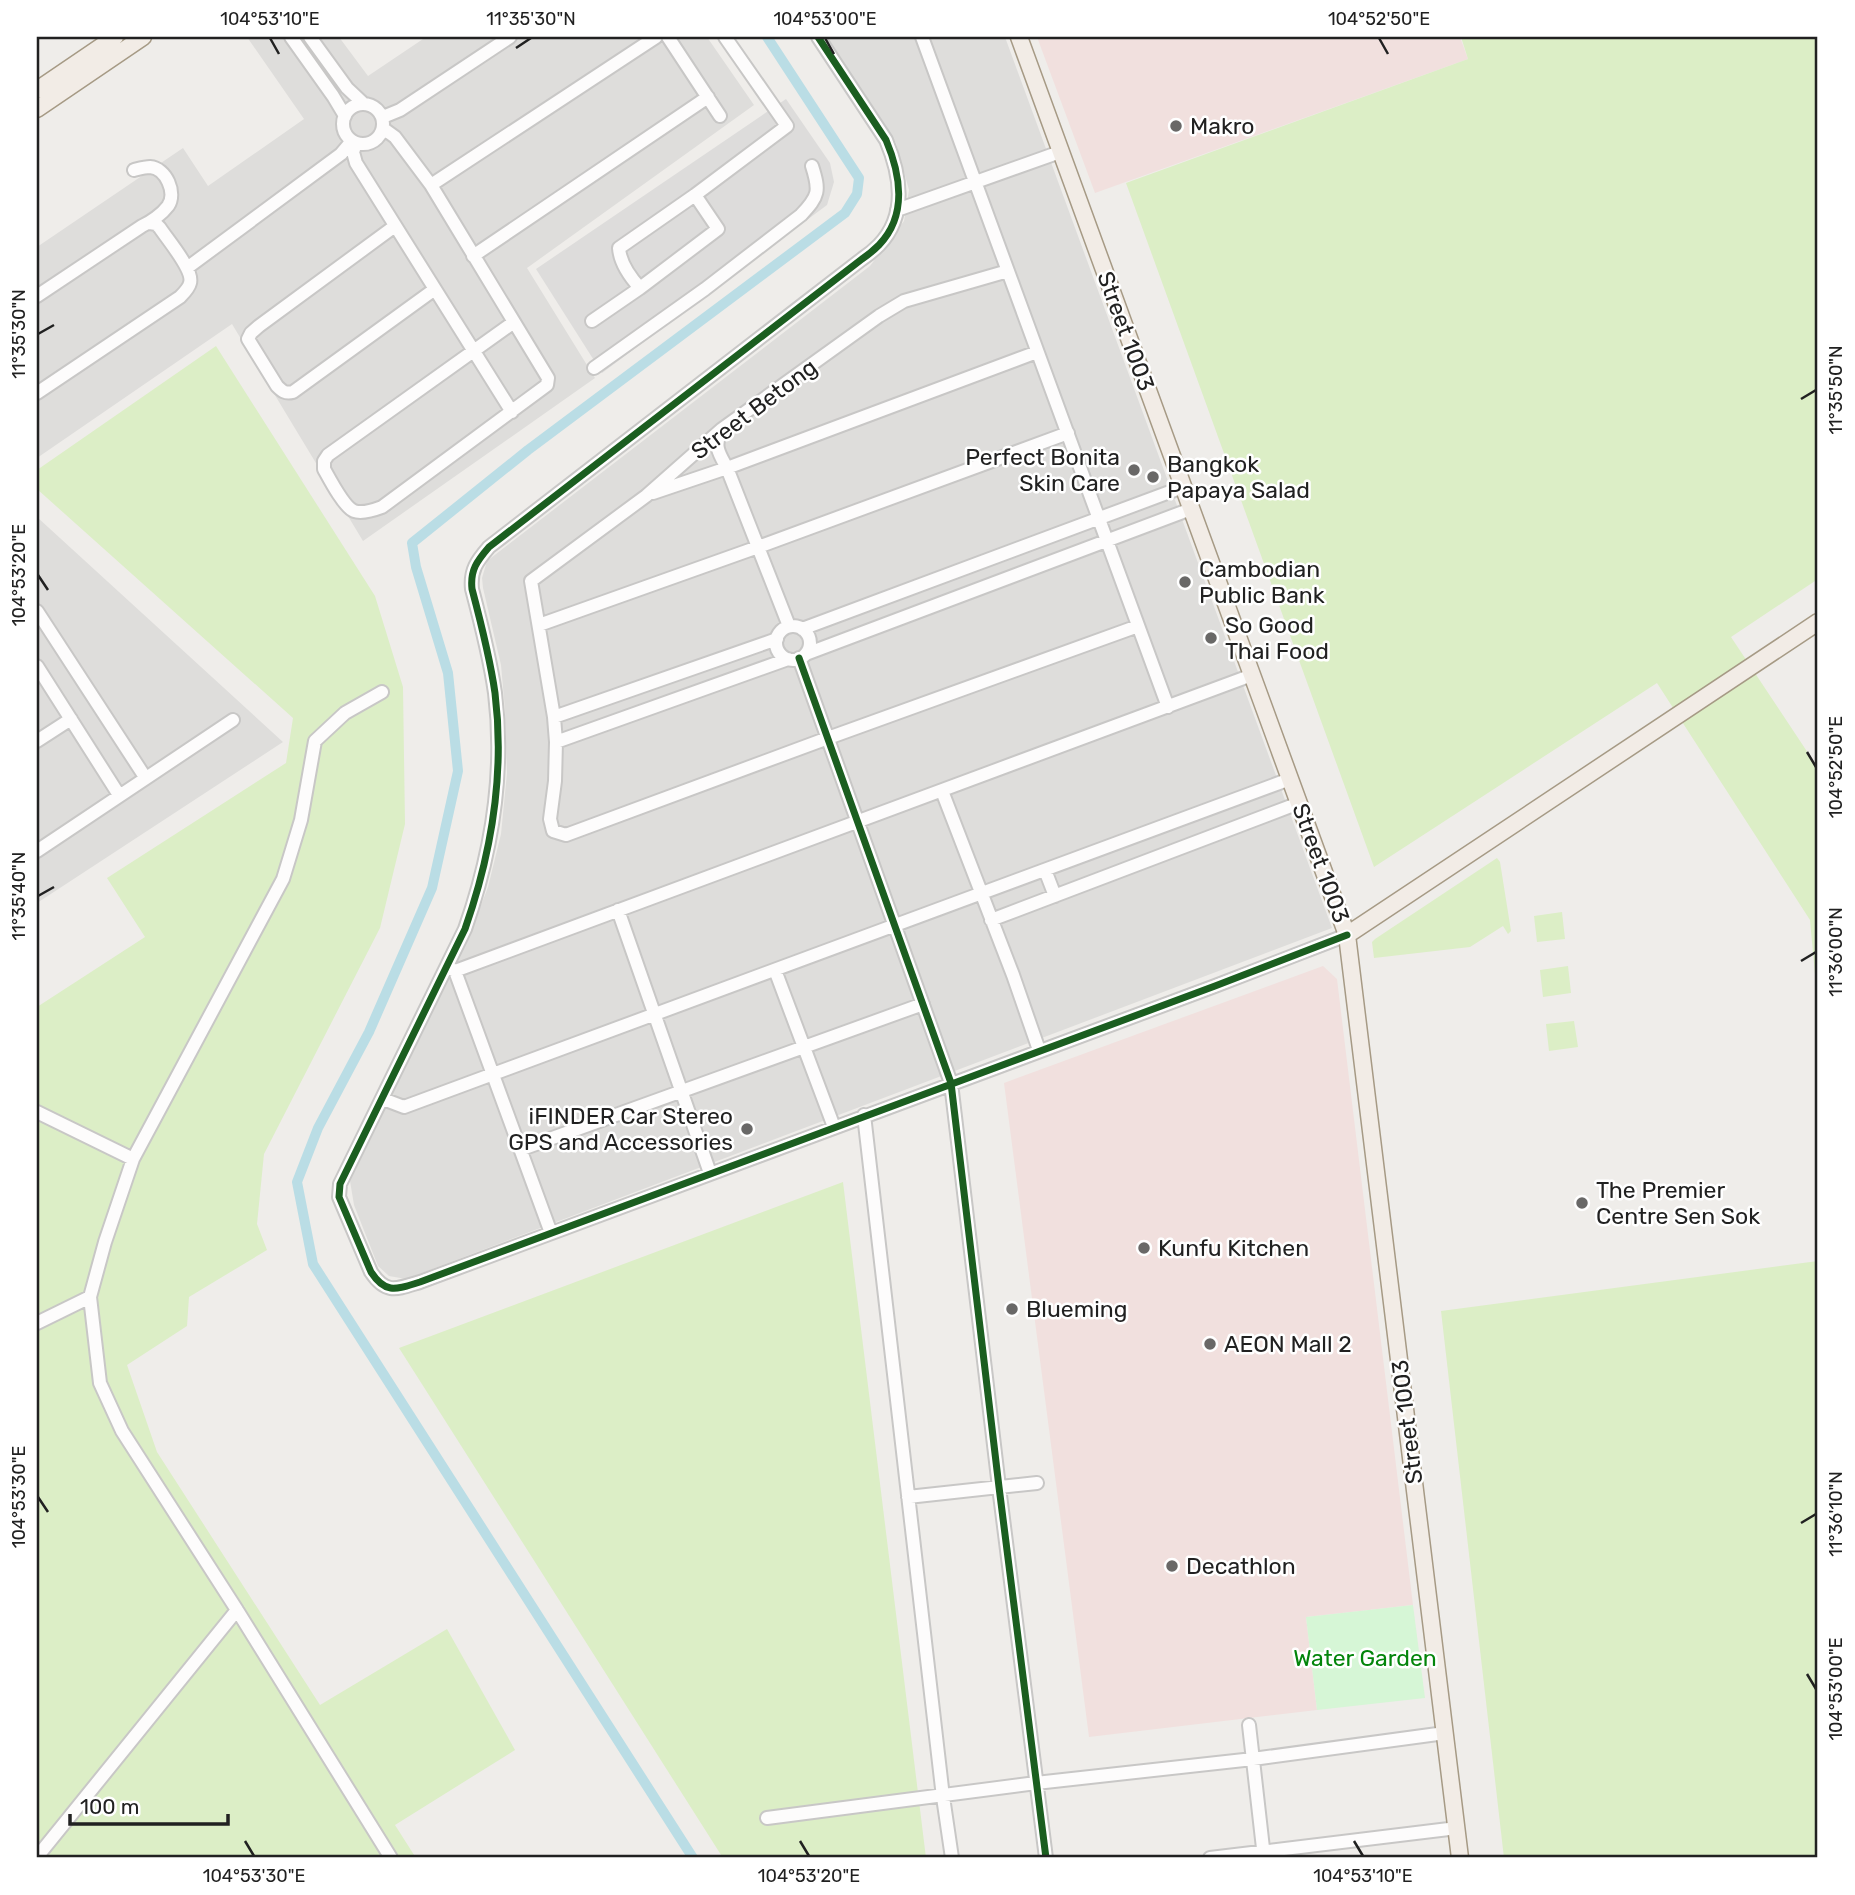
<svg xmlns="http://www.w3.org/2000/svg" width="1855" height="1895" font-family="Rubik,sans-serif">
<style>
.residential{fill:#dedddb}
.commercial{fill:#f1e0de}
.religious{fill:#dddcdb}
.grass{fill:#dceec6}
.park{fill:#d6f6d6}
.lines{fill:none;stroke-linecap:round;stroke-linejoin:round}
.canal{stroke:#badde5;stroke-width:10}
.minor-casing{stroke:#c8c7c6;stroke-width:16}
.major-casing{stroke:#a69a85;stroke-width:19}
.minor{stroke:#fdfcfc;stroke-width:12}
.major{stroke:#f2ece6;stroke-width:16}
.cycleway-casing{stroke:#fff;stroke-width:11}
.cycleway{stroke:#1b5e20;stroke-width:7}
.ticks{fill:none;stroke:#212121;stroke-width:2.5}
.poi-dot{fill:#696867;stroke:#fff;stroke-width:2.5}
.labels{text-anchor:middle;stroke-width:5;stroke-linejoin:round;paint-order:stroke}
.poi-label{font-size:23px;fill:#212121;stroke:#fff;text-anchor:start}
.street-label{font-size:23px;fill:#212121;stroke:#fff}
.park-label{font-size:23px;fill:#03850b;stroke:#fff}
.neatline{fill:none;stroke:#212121;stroke-width:2.5}
.ticks-label{font-size:18px;text-anchor:middle;fill:#212121}
</style>
<rect width="100%" height="100%" fill="#efedea"/>
<path class="residential" d="M 247,37 L 339,37 L 368,76 L 426,37 L 707,37 L 754,105 L 527,268 L 595,378 L 363,541 L 232,324 L 37,458 L 37,247 L 183,148 L 208,186 L 304,119 Z
M 826,37 L 1005,37 L 1332,928 L 406,1279 L 389,1276 L 378,1266 L 354,1205 L 350,1181 L 471,931 L 488,887 L 501,834 L 507,773 L 505,710 L 501,665 L 483,588 L 482,578 L 487,561 L 870,266 L 904,221 L 909,190 L 896,143 Z
M 37,517 L 283,742 L 37,903 Z"/>
<path class="commercial" d="M 1037,37 L 1460,37 L 1468,59 L 1095,193 Z
M 1323,966 L 1337,979 L 1413,1605 L 1306,1617 L 1317,1710 L 1089,1737 L 1004,1083 Z"/>
<path class="religious" d="M 786,99 L 830,163 L 834,182 L 827,205 L 602,373 L 536,269 Z"/>
<path class="grass" d="M 1461,37 L 1818,37 L 1818,579 L 1731,637 L 1818,768 L 1818,1007 L 1810,920 L 1657,683 L 1374,867 L 1126,183 L 1468,59 Z
M 216,346 L 375,596 L 403,687 L 405,824 L 380,928 L 264,1154 L 257,1224 L 267,1250 L 189,1297 L 187,1326 L 127,1365 L 157,1452 L 320,1705 L 447,1629 L 515,1750 L 395,1825 L 416,1858 L 37,1858 L 37,1007 L 145,937 L 107,878 L 286,763 L 293,718 L 37,489 L 37,470 Z
M 1497,858 L 1500,862 L 1511,931 L 1508,934 L 1503,926 L 1470,947 L 1374,958 L 1372,942 L 1375,939 Z
M 1562,912 L 1565,939 L 1537,942 L 1534,916 Z
M 1568,966 L 1571,993 L 1543,997 L 1540,970 Z
M 1574,1021 L 1578,1047 L 1549,1051 L 1546,1024 Z
M 843,1182 L 926,1858 L 723,1858 L 399,1348 Z
M 1818,1261 L 1818,1858 L 1504,1858 L 1441,1311 Z"/>
<path class="park" d="M 1413,1605 L 1425,1698 L 1317,1710 L 1306,1617 Z"/>
<g class="lines">
<path class="canal" d="M 693,1858 L 313,1264 L 297,1182 L 318,1128 L 369,1032 L 432,888 L 458,771 L 448,673 L 416,567 L 412,543 L 528,450 L 845,213 L 857,194 L 859,178 L 767,37"/>
<g class="minor-casing">
<path id="minor" d="M 291,37 L 333,96 L 345,116
M 310,37 L 347,88 L 364,104
M 668,37 L 720,116
M 818,37 L 886,140 C 900,173 908,215 879,245 C 874,250 868,255 862,259 L 489,547 C 477,561 470,570 472,589 C 481,623 490,658 495,693 C 505,774 492,852 465,929 L 340,1184 L 339,1197 L 371,1272 C 386,1295 397,1289 420,1282 L 1215,986 L 1347,935
M 922,37 L 1168,707
M343 124a20 20 0 1 1 40 0a20 20 0 1 1-40 0Z
M 383,117 L 400,110 L 510,37
M 384,129 L 395,137 L 431,185 L 548,378 L 547,385 L 382,507 C 374,510 362,514 354,511 C 344,507 329,478 324,469 L 324,461 L 328,455 L 514,322
M 356,143 L 353,152 L 356,163 L 512,412
M 431,185 L 656,37
M 695,195 L 718,229 L 640,288 C 630,277 620,263 619,248 L 695,195 L 787,126 L 725,37
M 897,210 L 1060,152
M 395,226 L 259,326 L 251,333 L 248,339 L 277,386 C 282,391 285,394 293,392 L 435,289
M 473,256 L 708,97
M 187,268 L 341,154 L 352,141
M 1008,271 L 904,301 L 879,316 L 722,429 L 646,496 L 531,581 L 554,717 L 556,742 L 555,781 L 550,819 L 553,831 L 566,835 L 828,738 L 1138,626
M 37,296 L 142,226 C 151,222 162,214 168,206 C 177,193 166,168 150,167 C 145,167 138,169 134,170
M 592,321 L 640,288
M 594,368 L 705,289 L 801,215 C 819,196 820,191 812,166
M 37,393 L 180,297 C 184,293 189,288 190,283 C 194,270 167,239 160,228 L 156,224 L 150,223
M 721,432 C 713,446 720,455 727,468 L 789,626
M 653,493 L 727,468 L 1037,352
M 37,611 L 145,777
M 539,625 L 758,547 L 1068,433
M776 643a17 17 0 1 1 34 0a17 17 0 1 1-34 0Z
M 802,629 L 1183,487
M 806,654 L 1191,509
M 799,658 L 951,1083 L 999,1487 L 1046,1858
M 37,666 L 119,795
M 554,717 L 777,639
M 37,741 L 71,719
M 556,742 L 788,659
M 942,791 L 1013,975 L 1039,1050
M 37,851 L 233,720
M 1045,870 L 1055,896
M 618,910 L 710,1173
M 991,920 L 1299,803
M 447,967 L 455,971 L 1252,675
M 775,970 L 834,1127
M 455,971 L 551,1233
M 383,1099 L 404,1107 L 1290,779
M 37,1112 L 133,1159
M 864,1115 L 943,1797 L 952,1858
M 522,1149 L 923,1004
M 90,1297 L 100,1383 L 122,1431 L 237,1610 L 391,1858
M 37,1323 L 90,1297 L 105,1242 L 133,1159 L 283,879 L 301,820 L 315,741 L 345,713 L 382,692
M 908,1497 L 1037,1483
M 1249,1725 L 1264,1857
M 767,1818 L 1036,1783 L 1253,1759 L 1445,1733
M 37,1857 L 237,1610
M 1210,1858 L 1457,1828"/>
</g>
<g class="major-casing">
<path id="major" d="M 1019,37 L 1347,935 L 1460,1858
M 37,90 L 115,37
M 37,109 L 143,37
M 1347,935 L 1818,622"/>
</g>
<use href="#minor" class="minor"/>
<use href="#major" class="major"/>
<g class="cycleway-casing">
<path id="cycleway" d="M 818,37 L 886,140 C 900,173 908,215 879,245 C 874,250 868,255 862,259 L 489,547 C 477,561 470,570 472,589 C 481,623 490,658 495,693 C 505,774 492,852 465,929 L 340,1184 L 339,1197 L 371,1272 C 386,1295 397,1289 420,1282 L 1215,986 L 1347,935
M 799,658 L 951,1083 L 999,1487 L 1046,1858"/>
</g>
<use href="#cycleway" class="cycleway"/>
</g>
<path class="ticks" d="M 270,38 L 279,54M 825,38 L 834,54M 1379,38 L 1388,54M 516,48 L 531,38M 38,334 L 54,325M 1801,399 L 1816,390M 38,575 L 48,590M 1807,752 L 1816,767M 38,896 L 54,887M 1801,961 L 1816,952M 38,1497 L 48,1512M 1801,1523 L 1816,1514M 1807,1674 L 1816,1689M 245,1841 L 254,1856M 800,1841 L 809,1856M 1354,1841 L 1363,1856"/>
<g class="poi-dot">
<circle cx="1176" cy="126" r="7"/>
<circle cx="1134" cy="470" r="7"/>
<circle cx="1153" cy="477" r="7"/>
<circle cx="1185" cy="582" r="7"/>
<circle cx="1211" cy="638" r="7"/>
<circle cx="747" cy="1129" r="7"/>
<circle cx="1582" cy="1203" r="7"/>
<circle cx="1144" cy="1248" r="7"/>
<circle cx="1012" cy="1309" r="7"/>
<circle cx="1210" cy="1344" r="7"/>
<circle cx="1172" cy="1566" r="7"/>
</g>
<g class="labels">
<g class="poi-label">
<text x="1190" y="134">Makro</text>
<text x="1120" y="465" text-anchor="end">Perfect Bonita<tspan x="1120" dy="26">Skin Care</tspan></text>
<text x="1167" y="472">Bangkok<tspan x="1167" dy="26">Papaya Salad</tspan></text>
<text x="1199" y="577">Cambodian<tspan x="1199" dy="26">Public Bank</tspan></text>
<text x="1225" y="633">So Good<tspan x="1225" dy="26">Thai Food</tspan></text>
<text x="733" y="1124" text-anchor="end">iFINDER Car Stereo<tspan x="733" dy="26">GPS and Accessories</tspan></text>
<text x="1596" y="1198">The Premier<tspan x="1596" dy="26">Centre Sen Sok</tspan></text>
<text x="1158" y="1256">Kunfu Kitchen</text>
<text x="1026" y="1317">Blueming</text>
<text x="1224" y="1352">AEON Mall 2</text>
<text x="1186" y="1574">Decathlon</text>
</g>
<g class="street-label">
<text transform="translate(1126 331) rotate(70)" y="8">Street 1003</text>
<text transform="translate(754 409) rotate(-37)" y="8">Street Betong</text>
<text transform="translate(1321 863) rotate(70)" y="8">Street 1003</text>
<text transform="translate(1407 1422) rotate(-97)" y="8">Street 1003</text>
</g>
<g class="park-label">
<text x="1365" y="1666">Water Garden</text>
</g>
</g>
<rect width="1855" height="1895" fill="none" stroke="#ffffff" stroke-width="77"/>
<path d="M70 1814v10h158v-10" fill="none" stroke="#212121" stroke-width="3.5"/>
<text x="80" y="1814" font-size="21" fill="#212121" stroke="#ffffff" stroke-width="5" paint-order="stroke">100 m</text>
<rect x="38" y="38" width="1778" height="1818" class="neatline"/>
<g class="ticks-label">
<text x="270" y="25">104°53'10"E</text>
<text x="531" y="25">11°35'30"N</text>
<text x="825" y="25">104°53'00"E</text>
<text x="1379" y="25">104°52'50"E</text>
<text transform="translate(19 334) rotate(-90)" y="6">11°35'30"N</text>
<text transform="translate(1836 390) rotate(-90)" y="6">11°35'50"N</text>
<text transform="translate(19 575) rotate(-90)" y="6">104°53'20"E</text>
<text transform="translate(1836 767) rotate(-90)" y="6">104°52'50"E</text>
<text transform="translate(19 896) rotate(-90)" y="6">11°35'40"N</text>
<text transform="translate(1836 952) rotate(-90)" y="6">11°36'00"N</text>
<text transform="translate(19 1497) rotate(-90)" y="6">104°53'30"E</text>
<text transform="translate(1836 1514) rotate(-90)" y="6">11°36'10"N</text>
<text transform="translate(1836 1689) rotate(-90)" y="6">104°53'00"E</text>
<text x="254" y="1882">104°53'30"E</text>
<text x="809" y="1882">104°53'20"E</text>
<text x="1363" y="1882">104°53'10"E</text>
</g>
</svg>
